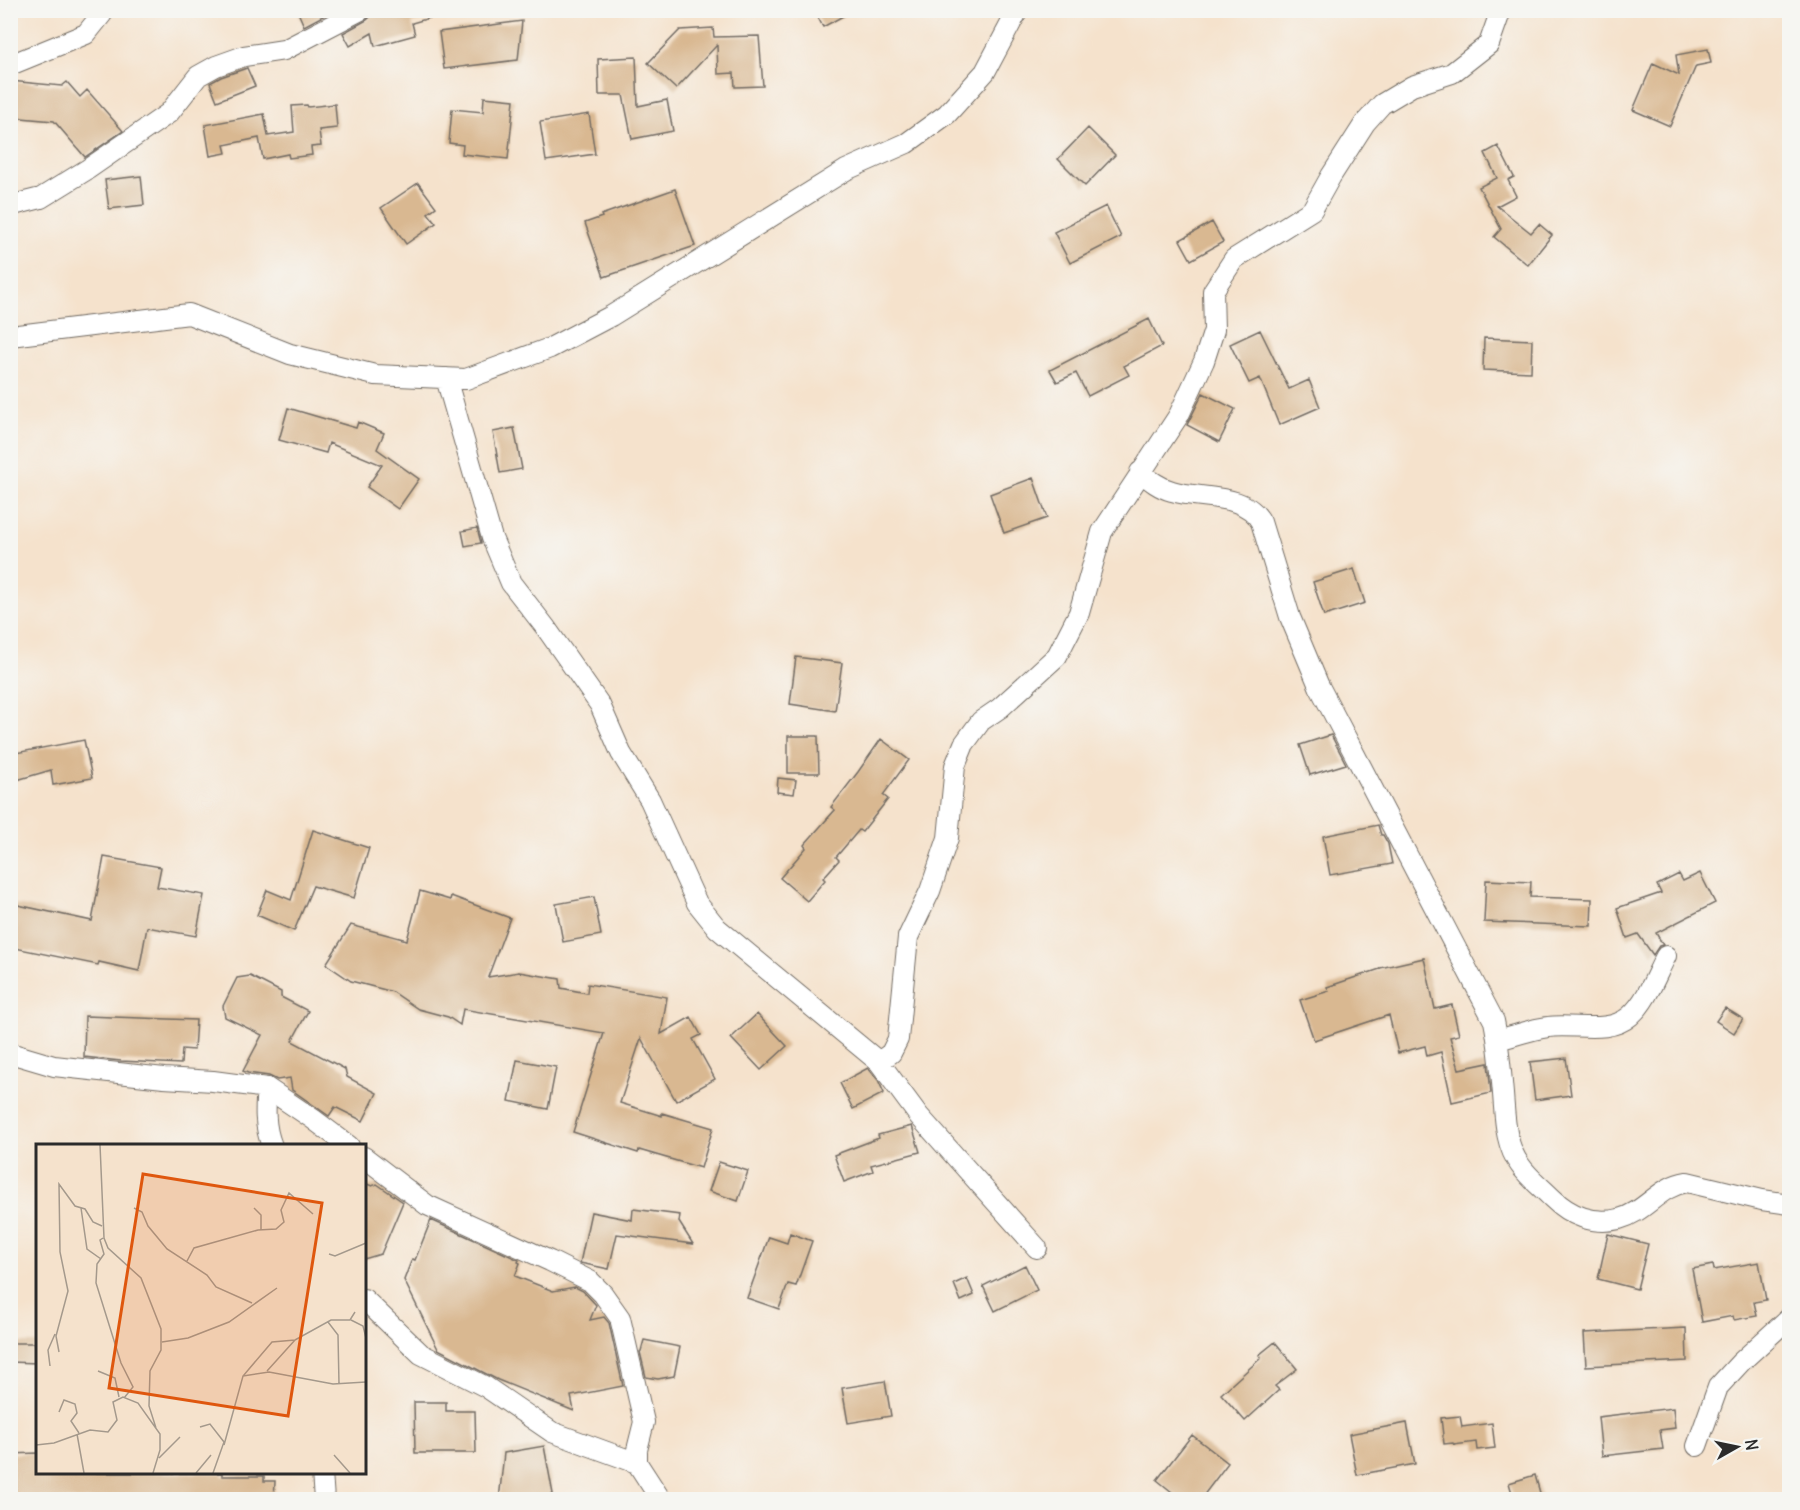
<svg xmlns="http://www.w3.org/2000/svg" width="1800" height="1510" font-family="Delius,sans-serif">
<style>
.building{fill:#d9b891}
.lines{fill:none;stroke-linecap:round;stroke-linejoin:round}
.street-casing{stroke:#726b63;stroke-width:22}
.street{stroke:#fff;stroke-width:20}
.inset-road{fill:none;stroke:#a4998c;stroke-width:1.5}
.view{fill:#df570e;fill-opacity:0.15;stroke:#df570e;stroke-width:3}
.inset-edge{fill:none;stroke:#2b2b2b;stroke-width:3}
</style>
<rect width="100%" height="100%" fill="#f6f6f2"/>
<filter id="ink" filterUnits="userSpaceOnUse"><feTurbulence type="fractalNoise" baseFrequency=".0167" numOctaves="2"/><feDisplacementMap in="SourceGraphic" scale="12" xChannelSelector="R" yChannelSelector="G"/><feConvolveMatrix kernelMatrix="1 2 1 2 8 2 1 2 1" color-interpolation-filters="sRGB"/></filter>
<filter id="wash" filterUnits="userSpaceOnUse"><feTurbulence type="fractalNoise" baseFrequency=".008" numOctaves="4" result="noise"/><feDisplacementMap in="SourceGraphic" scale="24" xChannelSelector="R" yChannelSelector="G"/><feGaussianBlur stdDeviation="1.35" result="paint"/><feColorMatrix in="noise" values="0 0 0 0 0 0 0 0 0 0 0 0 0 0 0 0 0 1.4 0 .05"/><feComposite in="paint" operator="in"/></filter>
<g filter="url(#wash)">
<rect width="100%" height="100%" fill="#f5e2cc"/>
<g id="blocks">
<path class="building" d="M 297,10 L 334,10 L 304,26 Z
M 373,10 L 439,10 L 440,15 L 412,23 L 415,35 L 375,46 L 372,33 L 350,46 L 343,33 L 367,20 L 371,16 Z
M 814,10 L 854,10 L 823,27 Z
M 522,21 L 518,60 L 444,69 L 439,32 Z
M 713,28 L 714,37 L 759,36 L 763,86 L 735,87 L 734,73 L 718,74 L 717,45 L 676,89 L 648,63 L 680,30 Z
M 1708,49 L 1711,63 L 1696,66 L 1670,126 L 1633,110 L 1653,63 L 1679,75 L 1676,55 Z
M 636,57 L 638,106 L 667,100 L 673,131 L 632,139 L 623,95 L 599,95 L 598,59 Z
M 247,68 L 255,86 L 217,101 L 210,83 L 221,77 Z
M 10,81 L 62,86 L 67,82 L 80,97 L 87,90 L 123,131 L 85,157 L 54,121 L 10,117 Z
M 484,97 L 514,100 L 508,159 L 462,154 L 463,145 L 449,143 L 452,109 L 483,112 Z
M 335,104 L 337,128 L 319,130 L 321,146 L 311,147 L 312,155 L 289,158 L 288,154 L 263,159 L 259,138 L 224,145 L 226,153 L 210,156 L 205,125 L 264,114 L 268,136 L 294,132 L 292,106 L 307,105 L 308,107 Z
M 589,114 L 595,154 L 546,161 L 540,122 Z
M 1088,128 L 1115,155 L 1085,186 L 1058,159 Z
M 1498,146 L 1514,177 L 1508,180 L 1516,196 L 1497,206 L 1531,233 L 1539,224 L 1552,235 L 1528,265 L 1494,237 L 1501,229 L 1479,187 L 1497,178 L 1485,153 Z
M 141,176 L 144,205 L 109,209 L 105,180 Z
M 418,183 L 436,207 L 428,213 L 436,223 L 406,244 L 381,208 Z
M 675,189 L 695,246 L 604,277 L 585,223 L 602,217 L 601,215 Z
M 1106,206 L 1121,237 L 1070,263 L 1054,232 Z
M 1212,222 L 1223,242 L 1191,260 L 1180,240 Z
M 1149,319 L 1162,346 L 1124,366 L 1129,375 L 1088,396 L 1076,373 L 1057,382 L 1050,370 Z
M 1260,330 L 1289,389 L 1309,380 L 1320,407 L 1279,425 L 1260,378 L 1249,383 L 1230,344 Z
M 1484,338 L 1532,340 L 1531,372 L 1483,370 Z
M 1203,393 L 1235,409 L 1219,442 L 1187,425 Z
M 288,408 L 356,428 L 358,422 L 384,433 L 377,449 L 419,479 L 398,509 L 367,487 L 382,465 L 329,443 L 326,453 L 279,440 Z
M 514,428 L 522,469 L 500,473 L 493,432 Z
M 1033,478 L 1047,518 L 1004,533 L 990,494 Z
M 477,528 L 481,543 L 465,546 L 462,531 Z
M 1354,569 L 1365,603 L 1324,616 L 1313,582 Z
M 796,657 L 842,663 L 835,711 L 790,704 Z
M 1331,735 L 1346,764 L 1310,775 L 1300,745 Z
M 788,736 L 818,736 L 819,773 L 788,773 Z
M 881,739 L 909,760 L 883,795 L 888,799 L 862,832 L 859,830 L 836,857 L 839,860 L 823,878 L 825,880 L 807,901 L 780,878 L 806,848 L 804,845 L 835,810 L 831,807 L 858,772 Z
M 84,740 L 92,778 L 53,785 L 51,770 L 10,782 L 10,754 Z
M 778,778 L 796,780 L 794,794 L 777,792 Z
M 1378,825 L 1381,835 L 1383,835 L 1388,844 L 1392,864 L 1330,875 L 1323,836 Z
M 313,830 L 369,848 L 354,898 L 313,886 L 294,931 L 257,915 L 267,890 L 291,900 Z
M 104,857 L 161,867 L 157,887 L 204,895 L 196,936 L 147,927 L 139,971 L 99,962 L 98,965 L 10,947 L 10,916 L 13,904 L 92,921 Z
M 1700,873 L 1715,903 L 1656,933 L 1663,945 L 1659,946 L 1653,955 L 1638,934 L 1627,938 L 1617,908 L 1661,893 L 1657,885 L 1679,874 L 1683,881 Z
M 1486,880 L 1531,882 L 1530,897 L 1592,899 L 1591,926 L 1484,922 Z
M 420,891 L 450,900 L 451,896 L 510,918 L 488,977 L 519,972 L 560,979 L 561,988 L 587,993 L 588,984 L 667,997 L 661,1034 L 691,1017 L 701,1035 L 693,1039 L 715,1079 L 676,1101 L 641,1038 L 620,1103 L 662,1116 L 662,1113 L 713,1128 L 701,1168 L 639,1150 L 638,1153 L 573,1132 L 604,1033 L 463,1009 L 460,1025 L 448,1017 L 418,1009 L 393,992 L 351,981 L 326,964 L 351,925 L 407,940 Z
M 594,897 L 601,935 L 563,942 L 556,904 Z
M 1424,958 L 1435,1009 L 1452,1005 L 1459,1035 L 1450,1037 L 1459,1069 L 1488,1063 L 1491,1093 L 1452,1102 L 1441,1052 L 1427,1056 L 1425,1046 L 1398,1053 L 1389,1015 L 1314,1040 L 1300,1000 L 1329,991 L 1327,987 L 1380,969 L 1380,968 Z
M 250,976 L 281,992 L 281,997 L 308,1011 L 292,1041 L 345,1069 L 347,1077 L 377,1093 L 363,1121 L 335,1107 L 329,1116 L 292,1090 L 290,1078 L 277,1080 L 269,1076 L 248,1073 L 243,1071 L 262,1035 L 225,1017 L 223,1006 L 237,978 Z
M 1725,1008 L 1743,1019 L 1734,1033 L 1716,1021 Z
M 757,1014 L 787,1046 L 761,1070 L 731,1038 Z
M 85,1016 L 196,1020 L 194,1050 L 182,1049 L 181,1064 L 121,1061 L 84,1057 Z
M 1566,1058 L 1571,1095 L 1535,1100 L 1530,1062 Z
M 517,1060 L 556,1067 L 548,1109 L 509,1101 Z
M 868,1068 L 878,1080 L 884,1093 L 853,1109 L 840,1083 Z
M 912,1126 L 920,1152 L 871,1165 L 873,1171 L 844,1182 L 834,1155 L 879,1138 L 878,1135 Z
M 719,1162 L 748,1171 L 738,1201 L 709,1191 Z
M 364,1183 L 372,1186 L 377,1184 L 403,1202 L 381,1254 L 364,1259 Z
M 633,1209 L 680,1215 L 679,1222 L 693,1244 L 617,1234 L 609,1269 L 580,1263 L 591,1212 L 632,1220 Z
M 431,1220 L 519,1260 L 518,1262 L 520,1263 L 515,1276 L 553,1291 L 575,1287 L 583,1291 L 596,1305 L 590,1320 L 604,1317 L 609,1323 L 623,1386 L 571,1396 L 574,1411 L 498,1380 L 438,1349 L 404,1280 L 412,1259 L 415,1260 Z
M 790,1233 L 812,1241 L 796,1286 L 788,1284 L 779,1309 L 747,1298 L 769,1237 L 787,1243 Z
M 1608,1234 L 1648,1244 L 1637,1289 L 1598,1279 Z
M 1759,1262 L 1766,1300 L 1754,1302 L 1757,1316 L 1734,1320 L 1733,1316 L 1702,1322 L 1692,1269 L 1713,1265 L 1714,1270 Z
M 1025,1265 L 1037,1290 L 995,1311 L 983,1286 Z
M 967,1278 L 974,1295 L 961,1301 L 954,1284 Z
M 1686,1328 L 1687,1361 L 1586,1366 L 1584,1333 Z
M 644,1340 L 680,1347 L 674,1376 L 658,1379 L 646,1377 L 640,1352 L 641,1351 Z
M 1275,1342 L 1297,1369 L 1275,1386 L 1279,1390 L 1245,1421 L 1221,1394 L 1261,1358 L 1259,1355 Z
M 10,1343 L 38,1343 L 38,1363 L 10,1362 Z
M 885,1381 L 891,1416 L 848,1423 L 842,1388 Z
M 414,1402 L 446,1402 L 446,1411 L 475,1411 L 476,1453 L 415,1453 Z
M 1673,1408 L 1675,1428 L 1660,1430 L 1663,1449 L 1602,1456 L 1598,1417 Z
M 1460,1416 L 1462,1427 L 1492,1423 L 1495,1448 L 1477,1450 L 1476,1442 L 1454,1445 L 1453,1443 L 1444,1444 L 1441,1418 Z
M 1407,1423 L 1415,1464 L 1357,1475 L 1349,1434 Z
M 1192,1435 L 1228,1463 L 1200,1500 L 1182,1500 L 1157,1480 Z
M 544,1446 L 553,1494 L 540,1500 L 499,1500 L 504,1453 Z
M 38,1453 L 38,1473 L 222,1473 L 222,1476 L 264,1476 L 264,1481 L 275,1481 L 274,1500 L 10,1500 L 10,1454 Z
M 1535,1475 L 1542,1500 L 1514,1500 L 1509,1483 Z"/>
</g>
</g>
<g filter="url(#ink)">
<use href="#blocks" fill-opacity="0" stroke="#726b63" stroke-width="1.5"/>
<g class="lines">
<g class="street-casing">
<path id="street" d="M 10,65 L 86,34 L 102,14 L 102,10
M 10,204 L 13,205 L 41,198 L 88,169 L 169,113 L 198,76 L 216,66 L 244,56 L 284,50 L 361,10
M 10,336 L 189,314 L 290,354 L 375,375 L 466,379 L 550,348 L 611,316 L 846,170 L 907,143 L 947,114 L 985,72 L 1018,10
M 446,378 L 492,538 L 511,583 L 546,628 L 600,705 L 621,753 L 650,800 L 697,903 L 717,928 L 879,1062 L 919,1116 L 1037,1248
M 1140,472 C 1150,480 1160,488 1172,491 C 1201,500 1245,492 1261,522 L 1290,617 L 1319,686 L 1494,1021 C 1499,1045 1501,1070 1503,1094 C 1505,1118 1505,1145 1520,1165 C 1528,1177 1542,1188 1552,1198 C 1570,1216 1594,1225 1619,1219 C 1646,1212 1659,1186 1687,1182 L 1762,1200 L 1790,1204
M 1498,1040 C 1514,1036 1531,1029 1548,1027 C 1574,1023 1608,1035 1630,1016 C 1647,1001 1656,975 1666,956
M 10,1053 L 54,1066 L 164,1078 L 213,1081 L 267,1088 L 313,1119 L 349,1146
M 879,1062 L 891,1053 L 898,1039 L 908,937 L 930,891 L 948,838 L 955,766 L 964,744 L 981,721 L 1000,708 L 1057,656 L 1079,613 L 1102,532 L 1179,415 L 1204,361 L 1214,330 L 1213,291 L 1234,259 L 1312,210 L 1331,176 L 1365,123 L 1382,104 L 1412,86 L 1452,73 L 1489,44 L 1501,10
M 267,1088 C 265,1108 264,1126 272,1146
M 364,1157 L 427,1205 L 550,1261 L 590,1281 L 603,1294 L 620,1318 L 644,1422 L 637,1450 L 637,1463 L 661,1500
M 364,1299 L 421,1354 L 486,1387 L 552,1432 L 637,1463
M 1697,1446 L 1718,1387 L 1741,1362 L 1790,1317
M 322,1472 L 324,1500"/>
</g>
<use href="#street" class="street"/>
</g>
</g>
<g transform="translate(36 1144)">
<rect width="330" height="330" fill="#f5e2cc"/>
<path class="inset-road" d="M 64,1 L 68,94 L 72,104 L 105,134 L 125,185 L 125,206 L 114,227 L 113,262 L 120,284M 45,64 L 51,105 L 65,115M 98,64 L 106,68 L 112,82 L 131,105 L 171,131 L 180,143 L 216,159M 218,64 L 225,71 L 225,86M 67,94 L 64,96 L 68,110 L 61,120 L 60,139 L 85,219 L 97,243 L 88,254M 293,110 L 299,112 L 330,99M 151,117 L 158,104 L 222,86 L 240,85 L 248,78 L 245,66 L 253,49 L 277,70M 315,176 L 327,182 L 330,194M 292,178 L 302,191 L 303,240M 126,198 L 152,194 L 193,178 L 241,144M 23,208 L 20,192 L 32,147 L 24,108 L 23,40 L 39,62 L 49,65 L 57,78 L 66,82M 14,222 L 12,206 L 19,190M 62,227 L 79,234 L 83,253M 231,227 L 259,196M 207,232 L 233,228 L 297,240 L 330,238M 23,268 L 28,256 L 39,260 L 41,269 L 35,277 L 43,289M 164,283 L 174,280 L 188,298 L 177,329M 41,290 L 48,329M 0,301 L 18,299 L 54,286 L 72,288 L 81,276 L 77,258 L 87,253 L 102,259 L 124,290 L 124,306 L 117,329M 188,301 L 207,232 L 236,198 L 259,196 L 295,176 L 314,176 L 319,168M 298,311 L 314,329M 123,314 L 144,293M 160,329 L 175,311"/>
<path class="view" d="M 107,30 L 286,59 L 252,272 L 73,244 Z"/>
<rect width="330" height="330" class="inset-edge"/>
</g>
<rect width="1800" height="1510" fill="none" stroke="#f6f6f2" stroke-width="36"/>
<g transform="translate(1737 1447) rotate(81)" stroke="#f6f6f2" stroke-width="4.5" paint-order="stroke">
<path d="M0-4.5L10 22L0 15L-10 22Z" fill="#2b2b2b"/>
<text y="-9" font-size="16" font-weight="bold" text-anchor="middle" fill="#2b2b2b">N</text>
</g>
</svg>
